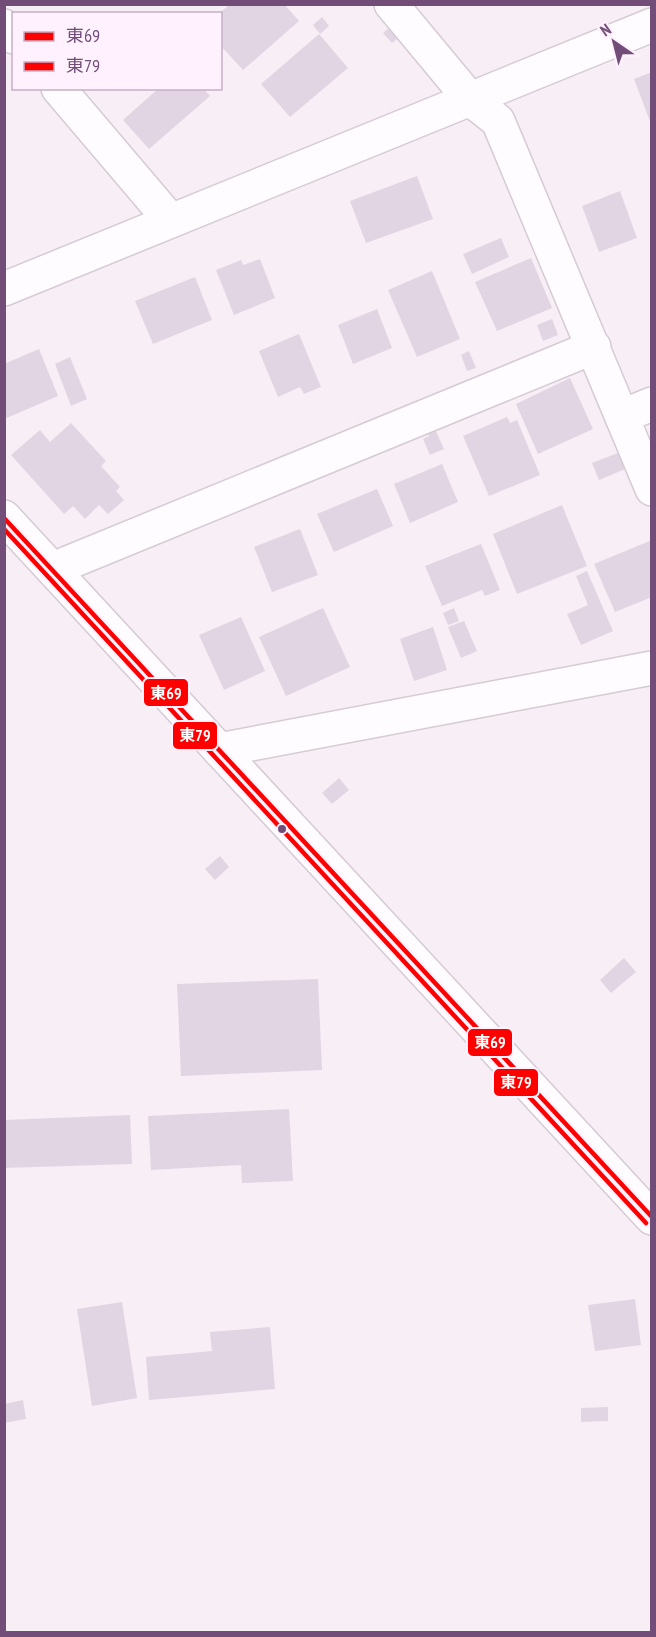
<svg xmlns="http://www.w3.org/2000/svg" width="656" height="1637" font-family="'PT Sans Narrow','Noto Sans JP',sans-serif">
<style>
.building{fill:#e2d5e3}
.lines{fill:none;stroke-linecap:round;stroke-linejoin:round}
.minor-casing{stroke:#d6cbd5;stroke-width:36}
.tertiary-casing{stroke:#d6cbd5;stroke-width:36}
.minor{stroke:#fefcfe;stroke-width:33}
.tertiary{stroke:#fefcfe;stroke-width:33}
.bus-1-casing{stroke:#fff1fd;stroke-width:9}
.bus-2-casing{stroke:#fff1fd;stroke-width:9}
.bus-1{stroke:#f00;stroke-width:4.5}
.bus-2{stroke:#f00;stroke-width:4.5}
.bus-dot{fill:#714d77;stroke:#fff1fd;stroke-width:2}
.line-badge{stroke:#fff1fd;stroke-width:2}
.badge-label{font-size:16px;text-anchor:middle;font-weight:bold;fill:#fff}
</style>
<rect width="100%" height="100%" fill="#f8eef6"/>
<path class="building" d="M 230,4 L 284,4 L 299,21 L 243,70 L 220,45 L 220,13 Z
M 322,17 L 329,26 L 320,34 L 313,25 Z
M 390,27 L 398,38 L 392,43 L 383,33 Z
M 319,34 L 348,68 L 290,117 L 261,84 Z
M 652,72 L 652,124 L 651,124 L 634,79 Z
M 159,88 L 203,88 L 210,96 L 149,149 L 123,120 Z
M 417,176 L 433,219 L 366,243 L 350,201 Z
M 620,191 L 637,238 L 599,252 L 582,206 Z
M 501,238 L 509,257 L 472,274 L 463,254 Z
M 531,258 L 552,308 L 497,331 L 475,282 Z
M 260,259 L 275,298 L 234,315 L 216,270 L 241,260 L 243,265 Z
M 432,271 L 460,339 L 417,357 L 388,290 Z
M 195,277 L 212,320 L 153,344 L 135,301 Z
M 377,309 L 392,348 L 353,364 L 338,325 Z
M 552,319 L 558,335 L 543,341 L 537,325 Z
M 299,334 L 321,387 L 304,394 L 300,387 L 278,397 L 259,351 Z
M 39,349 L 58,396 L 4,419 L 4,364 Z
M 469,351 L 476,368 L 467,371 L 461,355 Z
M 70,357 L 87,399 L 71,406 L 55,364 Z
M 570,378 L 593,429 L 538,454 L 516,404 Z
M 507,417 L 510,423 L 517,420 L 540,475 L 489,496 L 463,436 Z
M 71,423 L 106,461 L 101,466 L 120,487 L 116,491 L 124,500 L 108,514 L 99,505 L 85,519 L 73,506 L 64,514 L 11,455 L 40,430 L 50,442 Z
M 434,427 L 444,449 L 430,455 L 423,439 L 429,436 L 427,430 Z
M 623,451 L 630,467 L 599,480 L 592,463 Z
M 442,464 L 458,502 L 410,523 L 394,484 Z
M 377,489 L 393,526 L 334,552 L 317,514 Z
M 562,505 L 587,566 L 517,594 L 493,534 Z
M 300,529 L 318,575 L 272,592 L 254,547 Z
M 652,540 L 652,597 L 615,612 L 594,564 Z
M 481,544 L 500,590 L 485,596 L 482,590 L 442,606 L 425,566 Z
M 587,571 L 613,631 L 581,645 L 567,614 L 588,605 L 576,576 Z
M 323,608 L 350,667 L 286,696 L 259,637 Z
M 454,608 L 459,621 L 448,625 L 443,613 Z
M 241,617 L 265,671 L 224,690 L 199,635 Z
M 464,621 L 477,651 L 461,658 L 448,627 Z
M 433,627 L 447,670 L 414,681 L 400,639 Z
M 339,778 L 349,790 L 332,804 L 322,793 Z
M 220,856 L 229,867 L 215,880 L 205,869 Z
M 624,958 L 636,972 L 611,993 L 600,980 Z
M 318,979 L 322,1070 L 181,1076 L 177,984 Z
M 289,1109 L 293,1181 L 242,1183 L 241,1165 L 151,1170 L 148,1116 Z
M 130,1115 L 132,1164 L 4,1168 L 4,1120 Z
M 635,1299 L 641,1345 L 595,1351 L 588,1305 Z
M 122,1302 L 137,1398 L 92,1406 L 77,1309 Z
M 270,1327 L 275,1389 L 149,1400 L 146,1357 L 212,1351 L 210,1332 Z
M 23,1400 L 26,1419 L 4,1423 L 4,1404 Z
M 608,1407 L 608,1421 L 581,1422 L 581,1408 Z"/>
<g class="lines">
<g class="minor-casing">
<path id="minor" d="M 391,4 L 470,99 L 498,121 L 652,489
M 4,26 L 14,37
M 58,88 L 171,221
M 4,289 L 652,25
M 623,416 L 652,404
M 53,569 L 594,347
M 219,750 L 652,668"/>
</g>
<g class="tertiary-casing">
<path id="tertiary" d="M 4,517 L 652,1218"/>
</g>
<use href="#minor" class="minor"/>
<use href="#tertiary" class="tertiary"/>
<g class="bus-1-casing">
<path id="bus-1" d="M 4,518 L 652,1217"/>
</g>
<g class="bus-2-casing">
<path id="bus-2" d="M 4,529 L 646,1223"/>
</g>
<use href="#bus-1" class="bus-1"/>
<use href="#bus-2" class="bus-2"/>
</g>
<circle class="bus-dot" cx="282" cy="829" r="5"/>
<g class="line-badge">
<rect x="143" y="678" width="46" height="29" rx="6" fill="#f00"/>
<rect x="172" y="721" width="46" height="29" rx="6" fill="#f00"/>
<rect x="467" y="1028" width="46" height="29" rx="6" fill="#f00"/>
<rect x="493" y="1068" width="46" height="29" rx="6" fill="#f00"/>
</g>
<g class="badge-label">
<text x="166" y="699">東69</text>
<text x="195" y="741">東79</text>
<text x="490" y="1048">東69</text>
<text x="516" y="1088">東79</text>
</g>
<rect width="656" height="1637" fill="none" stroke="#714d77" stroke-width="12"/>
<rect x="12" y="12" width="210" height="78" fill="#fff1fd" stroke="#c6afc7" stroke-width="1.5"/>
<rect x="24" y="32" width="30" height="9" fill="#ff0000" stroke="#c6afc7" stroke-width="1.5"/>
<text x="66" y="42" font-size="18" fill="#714d77">東69</text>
<rect x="24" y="62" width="30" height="9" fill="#ff0000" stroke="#c6afc7" stroke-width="1.5"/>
<text x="66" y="72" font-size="18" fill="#714d77">東79</text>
<g transform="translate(614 42) rotate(325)" stroke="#fff1fd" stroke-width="4.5" paint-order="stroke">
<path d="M0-4.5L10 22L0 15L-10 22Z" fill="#714d77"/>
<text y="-9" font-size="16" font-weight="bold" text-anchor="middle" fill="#714d77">N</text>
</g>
</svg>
